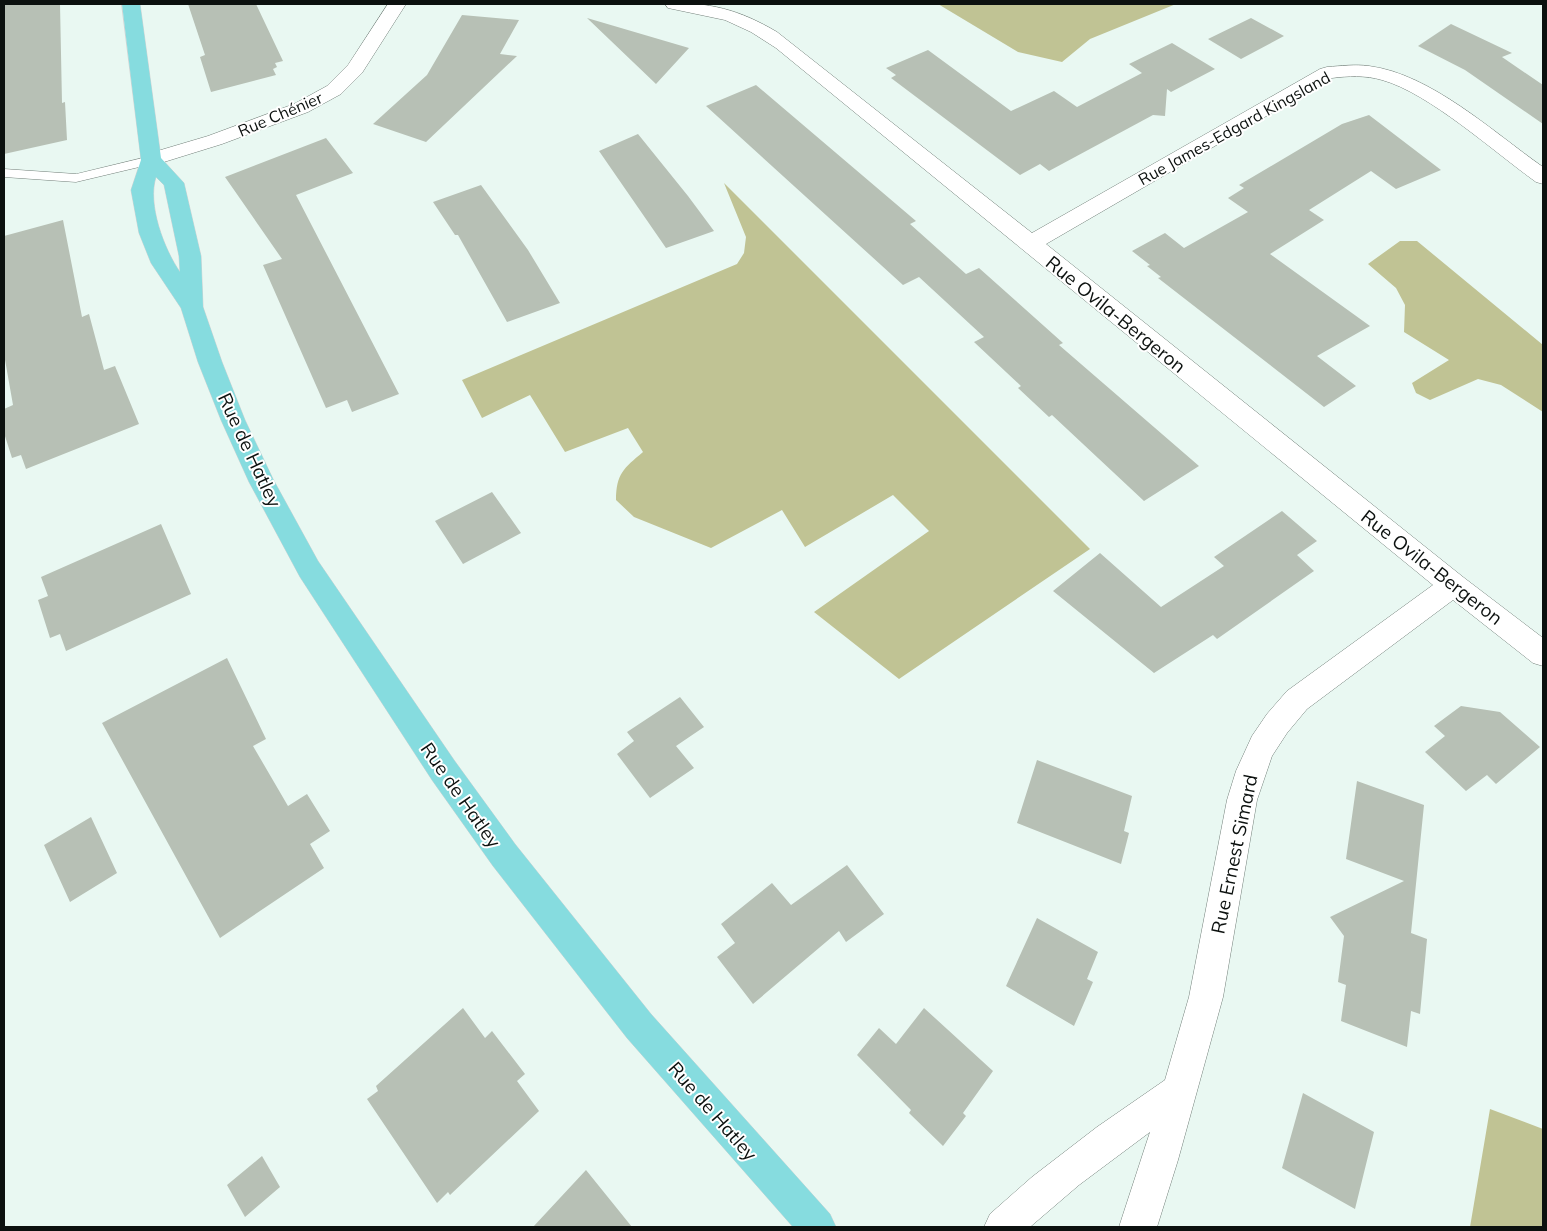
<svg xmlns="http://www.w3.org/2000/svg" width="1547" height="1231" font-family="Mulish,sans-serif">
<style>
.forest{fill:#c0c394}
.building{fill:#b7c0b5}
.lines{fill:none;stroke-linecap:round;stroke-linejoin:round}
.service-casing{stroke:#73807a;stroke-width:1}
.minor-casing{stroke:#73807a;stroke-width:1}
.primary-casing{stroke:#d3d4d4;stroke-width:1}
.service{fill:#fff;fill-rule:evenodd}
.minor{fill:#fff;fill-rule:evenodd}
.primary{fill:#86dcdf;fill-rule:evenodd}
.labels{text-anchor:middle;stroke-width:4;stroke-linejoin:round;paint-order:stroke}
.far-street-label{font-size:16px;fill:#0c110f;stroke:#fff}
.street-label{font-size:19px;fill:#0c110f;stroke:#fff}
</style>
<rect width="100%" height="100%" fill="#e9f8f2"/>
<path class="forest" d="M 938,4 L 1176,4 L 1090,39 L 1062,62 L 1018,52 Z
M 724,183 L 1090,549 L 899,679 L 814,612 L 929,531 L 893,495 L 805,547 L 782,510 L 711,548 L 634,517 L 616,500 C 616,474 624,468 643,452 L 628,428 L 565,452 L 530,395 L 482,418 L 462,380 L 737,264 L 744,253 L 746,237 Z
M 1400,241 L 1417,241 L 1543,345 L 1543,412 L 1501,385 L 1478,379 L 1430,400 L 1416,393 L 1412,383 L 1449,360 L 1404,332 L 1405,305 L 1396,288 L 1368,264 Z
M 1490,1109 L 1543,1129 L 1543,1227 L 1470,1227 Z"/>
<path class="building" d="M 4,4 L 60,4 L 62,103 L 65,102 L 67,140 L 4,154 Z
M 188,4 L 256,4 L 283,61 L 275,63 L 277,67 L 273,69 L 276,75 L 211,92 L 200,57 L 205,55 Z
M 462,15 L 519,20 L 500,54 L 517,56 L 426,142 L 373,124 L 427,75 Z
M 587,18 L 689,48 L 656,84 Z
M 1251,18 L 1284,36 L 1241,59 L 1208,39 Z
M 1451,24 L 1512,53 L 1502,57 L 1543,85 L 1543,124 L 1465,70 L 1418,46 Z
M 1172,43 L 1215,69 L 1171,92 L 1167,89 L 1165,116 L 1153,115 L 1049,171 L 1040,164 L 1020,175 L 891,78 L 896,75 L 886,68 L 928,50 L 1011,111 L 1054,91 L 1077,107 L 1142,73 L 1129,64 Z
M 756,85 L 916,221 L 910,224 L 966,274 L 979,268 L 1063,343 L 1059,345 L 1199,466 L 1144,501 L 1052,415 L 1049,417 L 1018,388 L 1021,386 L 974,342 L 984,337 L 919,277 L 903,285 L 706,106 Z
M 1369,115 L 1441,170 L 1396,189 L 1371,171 L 1309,210 L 1324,220 L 1270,254 L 1370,326 L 1317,356 L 1356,386 L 1324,407 L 1158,278 L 1161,277 L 1147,266 L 1150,265 L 1132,251 L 1165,233 L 1184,248 L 1248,212 L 1228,198 L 1244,188 L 1239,185 L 1342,124 Z
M 638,134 L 688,196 L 714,231 L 666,248 L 599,151 Z
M 326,138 L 353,173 L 296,195 L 399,394 L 352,412 L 347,400 L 326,408 L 263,265 L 282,259 L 225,177 Z
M 481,185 L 528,250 L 560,303 L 507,322 L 458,235 L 455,235 L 433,202 Z
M 63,220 L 82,317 L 89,314 L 104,370 L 115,366 L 139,424 L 26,469 L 21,455 L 12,458 L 4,433 L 4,409 L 13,405 L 4,354 L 4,236 Z
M 492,492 L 521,533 L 463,564 L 435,521 Z
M 1282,511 L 1317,541 L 1297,555 L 1314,571 L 1217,639 L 1213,635 L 1154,673 L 1053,591 L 1100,553 L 1161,607 L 1224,566 L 1214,557 Z
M 161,524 L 191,594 L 66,651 L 60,634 L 50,638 L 38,600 L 48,596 L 41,577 Z
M 227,658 L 266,739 L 253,746 L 288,806 L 307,794 L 330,831 L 310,844 L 324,868 L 220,938 L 102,723 Z
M 680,697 L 704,727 L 676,746 L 694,768 L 650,798 L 617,754 L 634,741 L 627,732 Z
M 1461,706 L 1500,712 L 1540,747 L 1496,784 L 1487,775 L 1466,791 L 1425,752 L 1445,736 L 1434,726 Z
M 1037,760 L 1132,796 L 1124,831 L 1129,833 L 1121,864 L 1017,823 Z
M 1357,781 L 1424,805 L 1411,933 L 1427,939 L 1420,1014 L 1411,1011 L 1407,1047 L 1341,1021 L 1346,985 L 1338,982 L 1344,936 L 1330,917 L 1404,881 L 1346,859 Z
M 91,817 L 117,873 L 70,902 L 44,845 Z
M 847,865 L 884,914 L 846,942 L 839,931 L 753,1004 L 717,957 L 735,943 L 721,924 L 772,883 L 791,905 Z
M 1037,918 L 1098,952 L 1087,979 L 1093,982 L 1074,1026 L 1006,986 Z
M 463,1008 L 485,1038 L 492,1031 L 525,1074 L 517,1081 L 539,1111 L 450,1195 L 448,1192 L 437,1203 L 367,1099 L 378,1091 L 376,1086 Z
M 924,1008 L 993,1071 L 963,1113 L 966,1116 L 943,1146 L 909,1113 L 911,1110 L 857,1055 L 879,1028 L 896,1044 Z
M 1303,1093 L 1374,1132 L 1355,1209 L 1282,1168 Z
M 262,1156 L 280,1187 L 245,1217 L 227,1185 Z
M 586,1170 L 632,1227 L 533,1227 Z"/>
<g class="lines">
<g class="service-casing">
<path id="service" d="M 151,156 L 156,157 L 157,160 L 156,163 L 76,182 L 4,177 L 4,169 L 76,174 Z"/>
</g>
<g class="minor-casing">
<path id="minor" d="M 388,4 L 406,4 L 362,73 L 341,94 L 308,112 L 222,144 L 151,166 L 144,165 L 141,160 L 144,155 L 208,136 L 294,104 L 327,86 L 348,65 Z
M 665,4 C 708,1 740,10 777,32 L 1032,233 L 1320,69 L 1327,67 C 1341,66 1355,64 1369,66 C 1431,74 1493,132 1543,167 L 1543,184 L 1536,182 C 1494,152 1429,93 1382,80 C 1365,75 1348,76 1332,78 L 1046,244 L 1463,577 L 1543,638 L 1543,666 L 1533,663 L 1453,600 L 1307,709 L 1287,733 L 1272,756 L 1257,800 L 1223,997 L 1178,1160 L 1157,1227 L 1119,1227 L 1150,1132 L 1079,1185 L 1030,1227 L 984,1227 L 990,1214 L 1032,1177 L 1097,1127 L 1165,1080 L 1189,997 L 1227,800 L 1236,771 L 1252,736 L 1267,714 L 1287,691 L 1433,585 L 776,48 L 751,32 L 725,20 L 668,8 Z"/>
</g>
<g class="primary-casing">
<path id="primary" d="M 122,4 L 140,4 L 161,158 L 184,183 L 201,256 L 203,307 L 222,362 L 245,420 L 273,479 L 318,561 L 454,760 L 515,844 L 651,1014 L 830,1214 L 836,1227 L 793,1227 L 627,1038 L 493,866 L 432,780 L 300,577 L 249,482 L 221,420 L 198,362 L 181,308 L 151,263 L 139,233 L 131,190 L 141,160 ZM 156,177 L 164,185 L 179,256 L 180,272 C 164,249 147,204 156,177 Z"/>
</g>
<use href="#service" class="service"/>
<use href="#minor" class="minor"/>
<use href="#primary" class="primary"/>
</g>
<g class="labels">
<g class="far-street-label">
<text transform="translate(280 114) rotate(-23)" y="6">Rue Chénier</text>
<text transform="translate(1234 128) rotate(-29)" y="6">Rue James-Edgard Kingsland</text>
</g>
<g class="street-label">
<text transform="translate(1116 314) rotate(39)" y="7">Rue Ovila-Bergeron</text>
<text transform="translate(250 450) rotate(65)" y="7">Rue de Hatley</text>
<text transform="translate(1432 567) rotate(38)" y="7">Rue Ovila-Bergeron</text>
<text transform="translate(461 795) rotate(55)" y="7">Rue de Hatley</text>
<text transform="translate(1234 854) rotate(-78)" y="7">Rue Ernest Simard</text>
<text transform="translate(713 1111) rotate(49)" y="7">Rue de Hatley</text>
</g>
</g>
<rect width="1547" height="1231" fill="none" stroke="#0c110f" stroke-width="10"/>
</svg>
